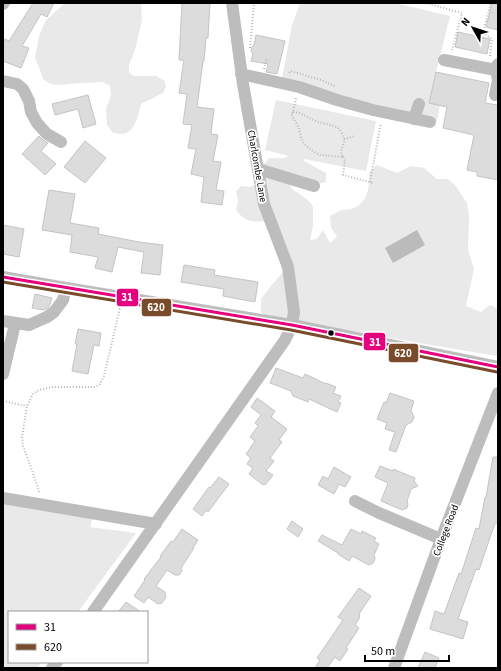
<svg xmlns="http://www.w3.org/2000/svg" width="501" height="671" font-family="'Source Sans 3',sans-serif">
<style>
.green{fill:#e9e9e9}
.water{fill:#bbb}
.building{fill:#dcdcdc;stroke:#c4c4c4}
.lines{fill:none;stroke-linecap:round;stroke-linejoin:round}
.path{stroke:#b8b8b8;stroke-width:2;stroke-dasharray:1 2;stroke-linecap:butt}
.minor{stroke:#bdbdbd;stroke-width:12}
.bus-1-casing{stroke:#fff;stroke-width:6}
.bus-2-casing{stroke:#fff;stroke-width:6}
.bus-1{stroke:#e5007d;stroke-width:3}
.bus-2{stroke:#7a4b2a;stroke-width:3}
.bus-dot{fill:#000;stroke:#fff;stroke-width:1.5}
.labels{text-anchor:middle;stroke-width:3.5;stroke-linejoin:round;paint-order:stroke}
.street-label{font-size:10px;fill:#000;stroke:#fff}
.line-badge{stroke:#fff;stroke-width:1.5}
.badge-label{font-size:11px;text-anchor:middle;font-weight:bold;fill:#fff}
</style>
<rect width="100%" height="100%" fill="#fff"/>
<path class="green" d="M 65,3 L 141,3 L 142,20 L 135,50 L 129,65 L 129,73 L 134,76 L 156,76 L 165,81 L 166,87 L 163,93 L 141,104 C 138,114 136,132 123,134 C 120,134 116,133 113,133 L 107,125 L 106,109 L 111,95 L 110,86 L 103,82 L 81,83 L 60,85 L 51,84 L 43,79 L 39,67 L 35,58 L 39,36 L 46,20 Z
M 300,3 L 395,3 L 450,16 L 436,72 L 429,103 L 440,105 L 437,121 L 375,108 L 282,78 L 292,25 Z
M 276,100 L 376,121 L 366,171 L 304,159 L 304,161 L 326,173 L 326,182 L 318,184 L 289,179 L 291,188 L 308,200 L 313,206 L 313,226 L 310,240 L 317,239 L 323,230 L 330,243 L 337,237 L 331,227 L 330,216 C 334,214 338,211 342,210 C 345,209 348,210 351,209 C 368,204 370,186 369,172 L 377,165 L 397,173 L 411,166 L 424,168 L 437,179 L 448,179 L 455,185 L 467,203 L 469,216 L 468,250 L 474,269 L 466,306 L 481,312 L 490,305 L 498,309 L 498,355 L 496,356 L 267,317 L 261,312 L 261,299 L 270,287 L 282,273 L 290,257 L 285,242 L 273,232 L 264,221 C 252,223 243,220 236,210 L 238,201 L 236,191 L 241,186 L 249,187 L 256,185 L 258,165 L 265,163 L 269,158 L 284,158 L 289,156 L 265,150 Z
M 3,501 L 93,517 L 90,527 L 136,533 L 78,612 L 9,612 L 9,662 L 42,662 L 37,668 L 3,668 Z"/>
<path class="water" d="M 417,230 L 425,245 L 393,263 L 385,248 Z"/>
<path class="building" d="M 33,3 L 54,3 L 47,17 L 41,14 L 22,46 L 29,48 L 21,68 L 3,61 L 3,44 L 5,39 L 9,41 Z
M 182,3 L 210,3 L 208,38 L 206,38 L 204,61 L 203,61 L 197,107 L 214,109 L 211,134 L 218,135 L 213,161 L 221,162 L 216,190 L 224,191 L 222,205 L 201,202 L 204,177 L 191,174 L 196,149 L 188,148 L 192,125 L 183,124 L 187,94 L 179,93 L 184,60 L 179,60 Z
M 492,3 L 498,3 L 498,30 L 486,27 Z
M 458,32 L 490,39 L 487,54 L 455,47 Z
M 256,35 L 285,41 L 277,74 L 266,72 L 268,64 L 251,61 L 253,54 L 251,51 L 252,47 L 254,45 Z
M 436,72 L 489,83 L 485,103 L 498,105 L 498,180 L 477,176 L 477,172 L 467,170 L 474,135 L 443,128 L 447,107 L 429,103 Z
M 88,95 L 96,124 L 83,128 L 78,109 L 55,115 L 52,104 Z
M 39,136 L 43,140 L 48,143 L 41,151 L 56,164 L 45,175 L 22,154 Z
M 85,141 L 106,158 L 85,183 L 64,167 Z
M 49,190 L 75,194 L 70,223 L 99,228 L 98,234 L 139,242 L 163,245 L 160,275 L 141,273 L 144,252 L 118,247 L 112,272 L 95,268 L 98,257 L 70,252 L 72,235 L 42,230 Z
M 3,225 L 24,229 L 19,257 L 3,254 Z
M 184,265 L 215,270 L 214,275 L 258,282 L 255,302 L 223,296 L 224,289 L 181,282 Z
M 35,294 L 52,298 L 49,307 L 44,310 L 32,308 Z
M 78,329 L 101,333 L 99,346 L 94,345 L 88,374 L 72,371 L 77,344 L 75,344 Z
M 276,368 L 303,378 L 305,374 L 326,384 L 326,383 L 336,387 L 333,393 L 341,396 L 338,402 L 341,403 L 337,412 L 309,399 L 308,402 L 293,396 L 291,391 L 270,383 Z
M 390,393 L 414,401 L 411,410 L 414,417 L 412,422 L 406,425 L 396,452 L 389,450 L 395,432 L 385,429 L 387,423 L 377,419 L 384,402 L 386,403 Z
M 257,398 L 275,411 L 271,417 L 287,429 L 279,440 L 282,442 L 270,458 L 274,461 L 266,471 L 273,475 L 265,485 L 263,484 L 263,485 L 249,474 L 253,468 L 247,464 L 251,458 L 246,454 L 255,441 L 250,437 L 258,426 L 255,423 L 261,415 L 251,407 Z
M 493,457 L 498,457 L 498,524 L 495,523 L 479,570 L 476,569 L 458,619 L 468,622 L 463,639 L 430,629 L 435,611 L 444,614 L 459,573 L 461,574 L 476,528 L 479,529 L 485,497 L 486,497 Z
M 380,466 L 393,471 L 393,469 L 415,478 L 414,481 L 418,486 L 411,489 L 407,501 L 408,504 L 407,508 L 402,510 L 381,501 L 388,483 L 375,477 Z
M 334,467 L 351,477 L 345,487 L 339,484 L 334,494 L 318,485 L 323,476 L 328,479 Z
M 219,477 L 229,484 L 208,512 L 206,510 L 202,516 L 193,509 L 209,487 L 210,488 Z
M 292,521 L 303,529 L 298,537 L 287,529 Z
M 182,529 L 198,540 L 193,548 L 194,548 L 181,568 L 182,571 L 179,575 L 175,575 L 167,570 L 156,586 L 165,592 L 166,597 L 162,603 L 158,604 L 148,597 L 144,603 L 134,596 L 145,580 L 144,579 L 161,557 L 160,556 L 171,541 L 173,542 Z
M 351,529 L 361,534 L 362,531 L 376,538 L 374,541 L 379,544 L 374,555 L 375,559 L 373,563 L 369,565 L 352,556 L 349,561 L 338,554 L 338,553 L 318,541 L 322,535 L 342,545 Z
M 359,588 L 371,596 L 359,614 L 360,614 L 359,616 L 360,617 L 355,625 L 359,628 L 346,648 L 348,649 L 340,661 L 335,657 L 327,668 L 315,668 L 320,660 L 317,658 L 343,620 L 338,617 Z
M 126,602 L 141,612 L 118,612 Z
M 425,652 L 439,658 L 435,668 L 418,668 Z"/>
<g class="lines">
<path class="path" d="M 426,3 L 462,13 L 452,50
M 250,48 L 254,3
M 490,56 L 492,39 L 483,33 L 491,3
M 264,69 L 267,58
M 289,73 L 291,71 L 321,80 L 335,86
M 293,112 C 303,112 307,118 316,121 C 323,124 333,124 339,129 C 341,131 343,135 344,137 C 346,146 338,148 343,157 L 320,155 L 313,151 L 304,144 L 301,137 L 299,128 L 291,114 L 293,112 L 296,98
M 344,139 L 355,136
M 343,157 L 345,161 L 343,175 L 373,183
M 370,182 L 381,123
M 3,401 L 27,406
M 39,492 L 33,473 L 23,446 L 22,437 L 27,406 L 33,394 L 39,390 L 52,387 L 95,387 L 100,384 L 104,376 L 120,308"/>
<path class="minor" d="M 3,4 L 4,3
M 444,60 L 496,70 L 498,64
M 241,74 L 299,87 L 337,100 L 373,110 L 430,122
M 3,81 L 17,84 L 23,89 L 29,101 L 31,112 L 37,123 L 47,134 L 61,142
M 495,95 L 498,80 L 496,70
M 414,119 L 419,104
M 258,169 L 314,186
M 3,277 L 66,288 L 292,325 L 498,367
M 3,321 L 29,325 L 47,317 L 54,312 L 63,300 L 66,288
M 3,374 L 15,324
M 3,498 L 156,524
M 355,501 L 379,513 L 441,539
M 93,612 L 285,340 L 292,325 L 294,312 L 288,267 L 264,204 L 243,84 L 232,3
M 52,668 L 57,662
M 394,668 L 441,539 L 498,393"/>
<g class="bus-1-casing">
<path id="bus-1" d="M 3,277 L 292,325 L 498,367"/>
</g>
<g class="bus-2-casing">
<path id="bus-2" d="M 3,282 L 291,330 L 497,372"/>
</g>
<use href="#bus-1" class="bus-1"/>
<use href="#bus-2" class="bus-2"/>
</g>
<circle class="bus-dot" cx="331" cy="333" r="3.5"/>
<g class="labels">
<g class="street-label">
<text transform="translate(258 166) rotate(80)" y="4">Charlcombe Lane</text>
<text transform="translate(445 530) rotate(-69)" y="4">College Road</text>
</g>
</g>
<g class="line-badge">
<rect x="116" y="288" width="23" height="19" rx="4" fill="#e5007d"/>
<rect x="141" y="298" width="31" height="19" rx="4" fill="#7a4b2a"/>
<rect x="363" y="332" width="23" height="19" rx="4" fill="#e5007d"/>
<rect x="388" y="343" width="31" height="20" rx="4" fill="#7a4b2a"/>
</g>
<g class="badge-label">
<text x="127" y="301">31</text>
<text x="156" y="311">620</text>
<text x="375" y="346">31</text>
<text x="403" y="357">620</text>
</g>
<rect width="501" height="671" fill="none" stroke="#000000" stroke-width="8"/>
<rect x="8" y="611" width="140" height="52" fill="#ffffff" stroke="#999999"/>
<rect x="16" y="624" width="20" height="6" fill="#e5007d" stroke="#999999"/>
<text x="44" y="631" font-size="12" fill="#000000">31</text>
<rect x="16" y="644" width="20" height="6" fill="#7a4b2a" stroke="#999999"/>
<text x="44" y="651" font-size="12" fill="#000000">620</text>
<g transform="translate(473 28) rotate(309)" stroke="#ffffff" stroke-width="3" paint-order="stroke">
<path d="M0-3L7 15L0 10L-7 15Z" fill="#000000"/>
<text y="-6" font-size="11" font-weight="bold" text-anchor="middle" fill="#000000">N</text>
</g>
<path d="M365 655v6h84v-6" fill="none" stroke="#000000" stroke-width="2"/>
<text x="371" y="655" font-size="12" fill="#000000" stroke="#ffffff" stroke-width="3" paint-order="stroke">50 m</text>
</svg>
